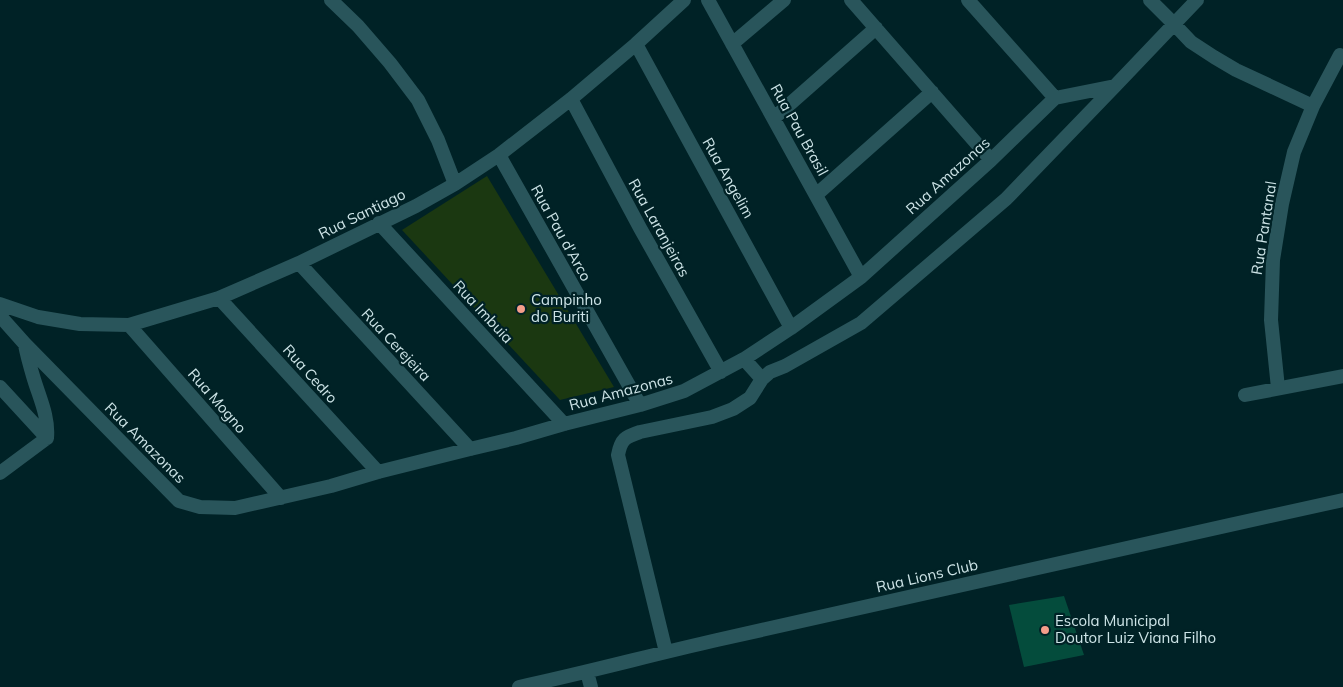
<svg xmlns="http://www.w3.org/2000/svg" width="1343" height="687" font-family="Mulish,sans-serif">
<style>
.green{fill:#1b3811}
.building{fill:#044c3c}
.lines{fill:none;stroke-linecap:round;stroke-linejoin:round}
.minor{stroke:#29555b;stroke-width:14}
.poi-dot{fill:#f49e8a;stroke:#002226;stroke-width:2}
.labels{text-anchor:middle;stroke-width:4.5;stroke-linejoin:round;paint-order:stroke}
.street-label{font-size:15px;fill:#cde4e7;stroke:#002226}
.poi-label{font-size:15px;fill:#cde4e7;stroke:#002226;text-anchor:start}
</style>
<rect width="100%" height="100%" fill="#002226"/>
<path class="green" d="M 487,176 L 614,387 L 560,400 L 402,230 Z"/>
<path class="building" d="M 1064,596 L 1084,655 L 1024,667 L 1009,605 Z"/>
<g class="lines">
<path class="minor" d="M 331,0 L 358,26 L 390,63 L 418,100 L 438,140 L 455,184
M 708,0 L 861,277
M 851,0 L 991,160
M 968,0 L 1055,98
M 1150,0 L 1174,24 L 1191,42 L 1214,57 L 1236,70 L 1313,106
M 636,44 L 791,328
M 732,44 L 784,0
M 571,99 L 640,228 L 721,372
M 774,118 L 876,28
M 499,155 L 640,405
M 816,195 L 932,92
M 379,223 L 564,424
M 299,263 L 470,449
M 219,298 L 378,472
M 0,304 L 38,317 L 80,324 L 129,325 L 219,298 L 299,263 L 416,206 L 455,184 L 499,155 L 571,99 L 636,44 L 684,0
M 0,316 L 25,344 L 179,501 L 200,507 L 235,508 L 331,486 L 378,472 L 470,449 L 516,438 L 564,424 L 640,405 L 684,391 L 744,359 L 791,328 L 861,277 L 991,160 L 1055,98 L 1115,86 L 1197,0
M 129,325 L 281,498
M 744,359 L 762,379
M 0,387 L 47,438
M 1278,388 L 1271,320 L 1273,260 L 1282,204 L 1294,152 L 1313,106 L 1340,55
M 1245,395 L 1343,376
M 0,473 L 47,438 C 49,416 39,397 33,376 C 30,366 27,355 25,345
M 666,652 L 618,455 C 621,439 625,437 640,432 L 712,417 L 733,409 L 750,398 L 762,379 L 770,372 L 785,366 L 861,323 L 1006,199 L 1115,86
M 587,672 L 591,687
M 519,687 C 585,673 651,655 717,640 C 925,593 1134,546 1343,500"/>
</g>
<g class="poi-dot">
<circle cx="521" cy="309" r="5"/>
<circle cx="1045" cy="630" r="5"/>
</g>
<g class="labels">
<g class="street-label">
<text transform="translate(799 130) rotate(61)" y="5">Rua Pau Brasil</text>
<text transform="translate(948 176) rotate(-42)" y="5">Rua Amazonas</text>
<text transform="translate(728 178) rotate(61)" y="5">Rua Angelim</text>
<text transform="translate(362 214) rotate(-26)" y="5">Rua Santiago</text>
<text transform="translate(659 228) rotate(61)" y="5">Rua Laranjeiras</text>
<text transform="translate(1264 228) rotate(-81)" y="5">Rua Pantanal</text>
<text transform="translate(561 233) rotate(61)" y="5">Rua Pau d'Arco</text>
<text transform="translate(483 312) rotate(47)" y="5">Rua Imbuia</text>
<text transform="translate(396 345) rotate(47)" y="5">Rua Cerejeira</text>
<text transform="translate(310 374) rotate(48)" y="5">Rua Cedro</text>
<text transform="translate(621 392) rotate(-15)" y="5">Rua Amazonas</text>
<text transform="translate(217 401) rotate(49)" y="5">Rua Mogno</text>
<text transform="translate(145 443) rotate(45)" y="5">Rua Amazonas</text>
<text transform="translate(927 576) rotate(-13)" y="5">Rua Lions Club</text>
</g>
<g class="poi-label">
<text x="531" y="305">Campinho<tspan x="531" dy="17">do Buriti</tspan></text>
<text x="1055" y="626">Escola Municipal<tspan x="1055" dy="17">Doutor Luiz Viana Filho</tspan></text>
</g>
</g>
</svg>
